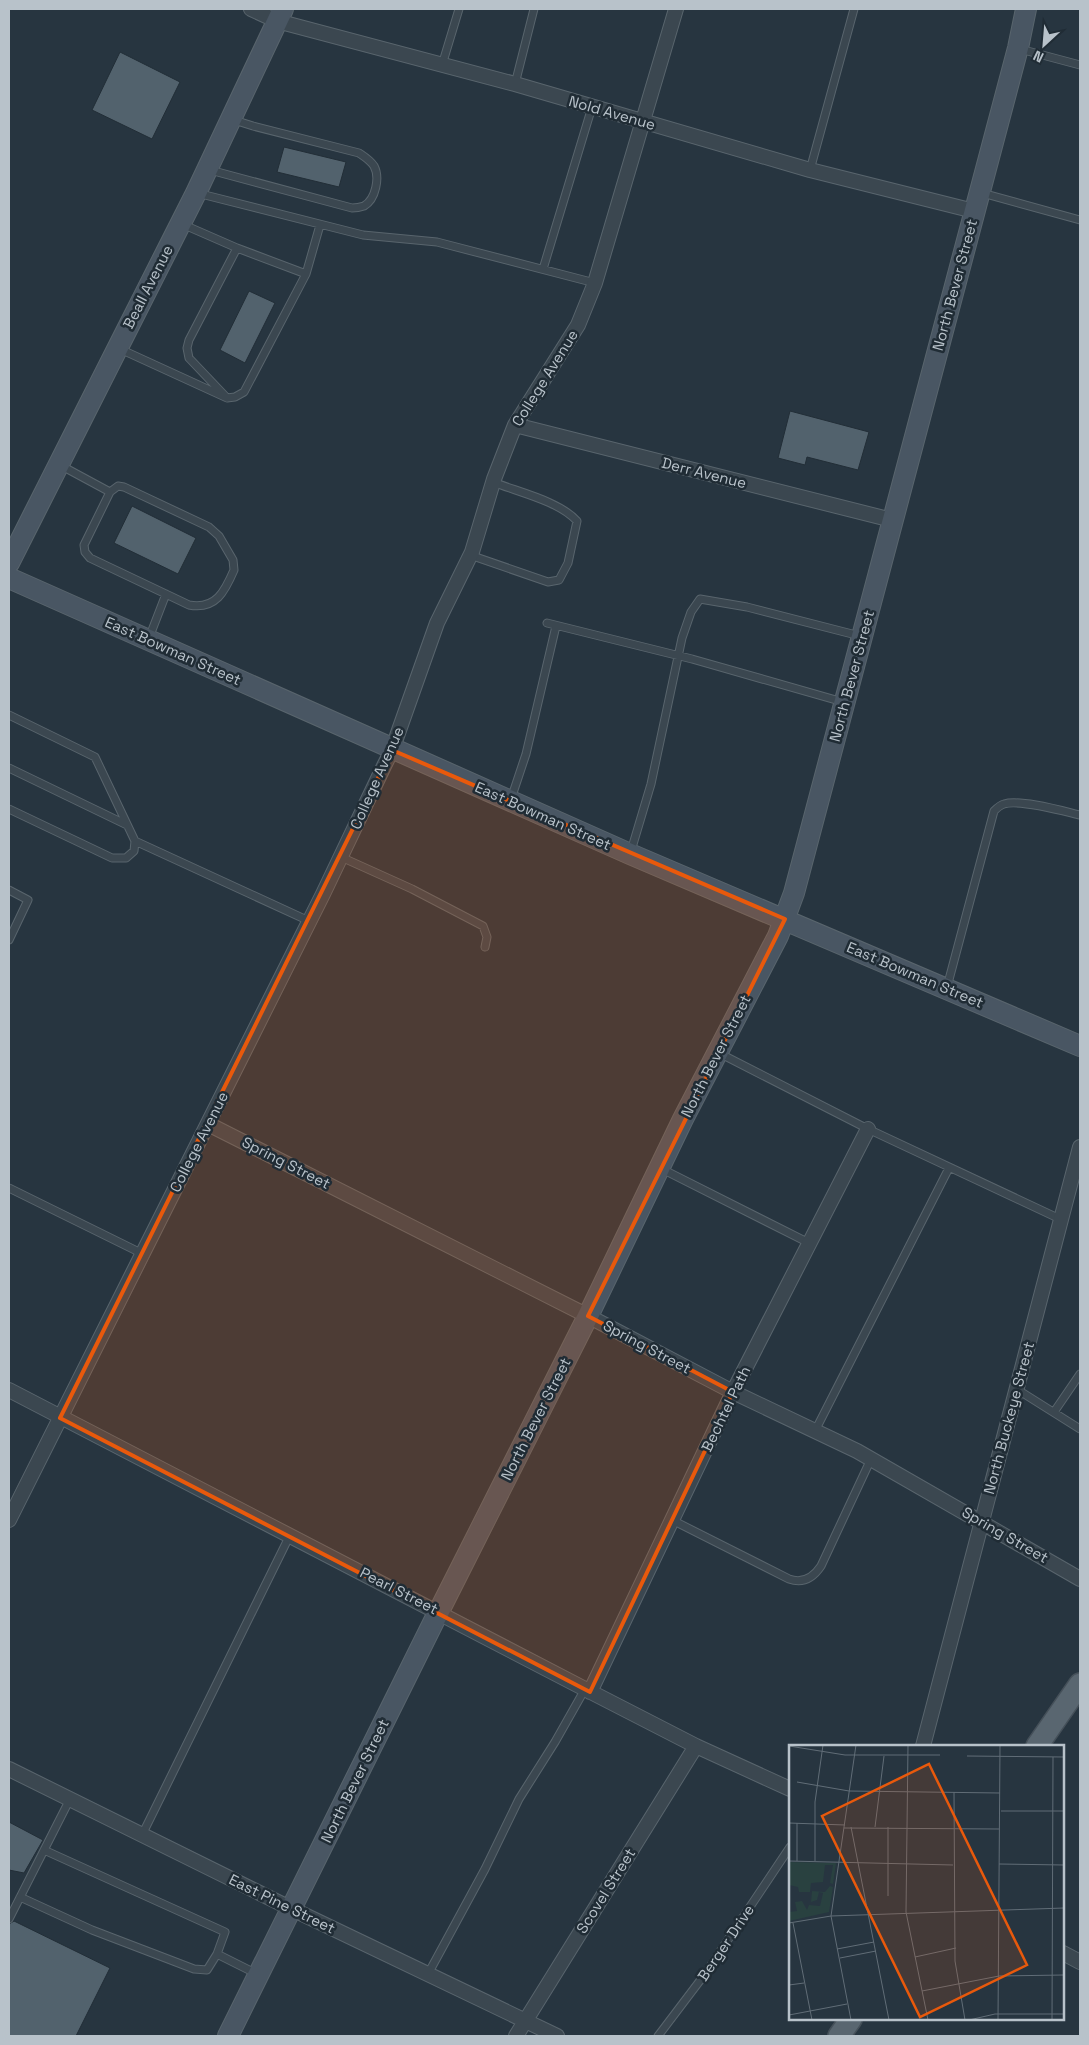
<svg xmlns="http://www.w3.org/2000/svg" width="1089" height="2045" font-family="'Space Grotesk',sans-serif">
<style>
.building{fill:#52626d;stroke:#222e37}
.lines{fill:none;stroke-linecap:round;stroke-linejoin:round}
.lane-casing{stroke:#59656d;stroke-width:9}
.street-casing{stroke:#59656d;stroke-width:16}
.secondary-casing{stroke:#59656d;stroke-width:22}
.primary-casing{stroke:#455059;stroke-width:24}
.lane{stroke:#3b4750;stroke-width:7}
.street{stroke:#3b4750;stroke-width:14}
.secondary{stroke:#495663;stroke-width:20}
.primary{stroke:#596670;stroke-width:21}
.marked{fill:#e8590c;fill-opacity:0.2;stroke:#e8590c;stroke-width:4;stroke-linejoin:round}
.labels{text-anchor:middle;stroke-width:5;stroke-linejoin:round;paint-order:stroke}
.street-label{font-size:15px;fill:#b8c2ca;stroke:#202c35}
.inset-road{fill:none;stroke:#616d77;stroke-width:1}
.view{fill:#e8590c;fill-opacity:0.15;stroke:#e8590c;stroke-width:2.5}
.inset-edge{fill:none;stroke:#b8c2ca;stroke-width:2.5}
</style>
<rect width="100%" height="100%" fill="#273540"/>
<path class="building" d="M 120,52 L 180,82 L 152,139 L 92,110 Z
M 284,147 L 346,162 L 339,187 L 277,172 Z
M 249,291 L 275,303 L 245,363 L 220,350 Z
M 790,411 L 869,432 L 858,470 L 807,457 L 805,465 L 778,458 Z
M 132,506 L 196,538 L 178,574 L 114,543 Z
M 9,1822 L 43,1840 L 24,1873 L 9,1870 Z
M 14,1921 L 110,1968 L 76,2036 L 9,2036 L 9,1924 Z"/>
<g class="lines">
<g class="lane-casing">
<path id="lane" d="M 1020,49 L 1080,65
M 442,65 L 459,9
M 515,84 L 534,9
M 210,170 L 352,208 C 356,208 361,207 364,206 C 376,199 380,177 374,166 C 370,160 365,157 359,153 L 253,126 L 234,120
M 810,170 L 854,9
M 197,193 L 363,235 L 437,242 L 595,283
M 982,193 L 1080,220
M 182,224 L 237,248
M 543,269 L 592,107
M 306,274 L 320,225
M 120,349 L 227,398 L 235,397 L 244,392 L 306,274 L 237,248 L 189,340 L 187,348 L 189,358 L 227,398
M 60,465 L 110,492
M 118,486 L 124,487 L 209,527 L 219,536 L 233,560 L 234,570 C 225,591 216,610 189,605 L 90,558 L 85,552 L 84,545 L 110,492 Z
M 470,555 L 548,582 L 559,580 L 568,563 L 577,521 C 559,501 518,492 493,482
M 547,623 L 692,659 L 843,702
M 149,638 L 166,594
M 9,715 L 95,757 L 135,841 L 309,921
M 9,768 L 127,825
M 511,799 L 526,754 L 556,626
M 9,809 L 112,858 L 126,858 L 134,851 L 135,841
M 631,851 L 651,784 L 682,638 L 691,612 L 700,599 L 747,607 L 860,636
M 341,857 L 412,889 L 483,926 L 487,937 L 485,947
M 9,890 L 28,900 L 9,940
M 947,987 L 994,811 C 997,808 1000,805 1004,804 C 1020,799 1063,811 1080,815
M 719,1053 L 868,1129 L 1060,1219
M 660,1168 L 809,1243
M 9,1188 L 143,1254
M 1018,1390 L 1080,1429
M 1054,1412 L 1080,1374
M 815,1431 L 949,1168
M 672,1520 L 789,1579 C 803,1584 813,1578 821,1566 L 871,1459
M 142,1835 L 290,1535
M 44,1850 L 225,1932 L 217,1954 L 257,1974
M 20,1897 L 92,1930 L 194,1969 L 207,1970 L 217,1954
M 9,1919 L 70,1799
M 428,1974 L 485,1869 L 519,1799 L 555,1742 L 585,1689
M 658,2036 L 705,1974 L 790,1847"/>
</g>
<g class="street-casing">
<path id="street" d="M 251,9 L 277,21 L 515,84 L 810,170 L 974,211
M 515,425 L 892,520
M 208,1124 L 588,1316 L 733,1392 L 857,1451 L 1080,1579
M 9,1390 L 585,1689 L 696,1746 L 790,1789
M 9,1520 L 323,894 L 384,766 L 392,750 L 437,623 L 472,552 L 494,479 L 515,425 L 578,325 L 595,283 L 676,9
M 590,1692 L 733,1392 L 868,1129
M 923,1746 L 1080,1147
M 9,1769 L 292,1909 L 557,2036
M 1063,1953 L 1080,1962
M 516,2036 L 696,1746"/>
</g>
<g class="secondary-casing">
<path id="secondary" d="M 9,563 L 196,193 L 283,9
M 9,578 L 630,854 L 1080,1046
M 228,2036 L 433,1623 L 588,1316 L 683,1119 L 778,936 L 794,893 L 1018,48 L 1026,9"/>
</g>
<g class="primary-casing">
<path id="primary" d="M 1037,1746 L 1080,1684
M 839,2036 L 851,2019"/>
</g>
<use href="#lane" class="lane"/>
<use href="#street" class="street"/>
<use href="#secondary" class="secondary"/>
<use href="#primary" class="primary"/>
</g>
<path class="marked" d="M 392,750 L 785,919 L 588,1316 L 733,1392 L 590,1692 L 60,1418 Z"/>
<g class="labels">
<g class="street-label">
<text transform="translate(612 113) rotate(16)" y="5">Nold Avenue</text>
<text transform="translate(955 285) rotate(-75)" y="5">North Bever Street</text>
<text transform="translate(148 287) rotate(-63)" y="5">Beall Avenue</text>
<text transform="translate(545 378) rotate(-58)" y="5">College Avenue</text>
<text transform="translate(704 473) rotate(14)" y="5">Derr Avenue</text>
<text transform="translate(173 651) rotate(24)" y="5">East Bowman Street</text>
<text transform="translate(852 676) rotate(-75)" y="5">North Bever Street</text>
<text transform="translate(377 778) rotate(-66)" y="5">College Avenue</text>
<text transform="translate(543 816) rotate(24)" y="5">East Bowman Street</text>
<text transform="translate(915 975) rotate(23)" y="5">East Bowman Street</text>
<text transform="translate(716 1056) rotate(-63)" y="5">North Bever Street</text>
<text transform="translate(199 1142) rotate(-63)" y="5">College Avenue</text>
<text transform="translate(286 1163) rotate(27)" y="5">Spring Street</text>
<text transform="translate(647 1347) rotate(28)" y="5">Spring Street</text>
<text transform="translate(726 1409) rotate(-64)" y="5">Bechtel Path</text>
<text transform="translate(1009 1418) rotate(-75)" y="5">North Buckeye Street</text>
<text transform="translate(536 1419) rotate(-63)" y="5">North Bever Street</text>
<text transform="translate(1005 1535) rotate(30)" y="5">Spring Street</text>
<text transform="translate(399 1591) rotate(27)" y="5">Pearl Street</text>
<text transform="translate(355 1781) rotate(-64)" y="5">North Bever Street</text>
<text transform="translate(606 1891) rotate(-58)" y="5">Scovel Street</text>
<text transform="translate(282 1904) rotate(26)" y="5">East Pine Street</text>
<text transform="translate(726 1943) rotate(-56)" y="5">Berger Drive</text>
</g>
</g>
<g transform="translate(789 1745)">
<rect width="275" height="275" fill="#273540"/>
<path d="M 0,117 L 47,118 L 44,139 L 41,138 L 44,120 L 36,120 L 34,137 L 22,138 L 21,147 L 10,147 L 9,142 L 0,140 ZM 41,141 L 44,142 L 40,167 L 0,176 L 0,167 L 8,166 L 6,157 L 13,156 L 18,165 L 20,160 L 31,161 L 34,148 L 30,147 L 28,155 L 22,157 L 23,146 L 36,147 Z" fill="#294140"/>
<path class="inset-road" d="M 119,0 L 117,167 L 139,275M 0,1 L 56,10 L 151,10M 178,11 L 275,12M 8,37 L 60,46 L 211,48M 165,47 L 166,216 L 176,275M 212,66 L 275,66M 0,78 L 56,80M 62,82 L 100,275M 86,82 L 95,11M 55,83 L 210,84M 0,116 L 164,120M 8,116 L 8,78M 26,116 L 26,57 L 34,0M 210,119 L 275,120M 99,151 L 99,82M 42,171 L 275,163M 0,178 L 42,171M 4,178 L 23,275M 48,204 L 85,197M 126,212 L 167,203M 51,213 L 87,206M 0,240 L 15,238M 133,246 L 210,231 L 275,230M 0,270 L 58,259M 62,275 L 42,171 L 67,0M 180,275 L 206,269 L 275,269M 209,275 L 211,0M 263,275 L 264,12"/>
<path class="view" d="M 140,19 L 238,220 L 131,272 L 33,71 Z"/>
<rect width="275" height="275" class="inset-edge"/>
</g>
<rect width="1089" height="2045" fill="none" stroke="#b8c2ca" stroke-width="20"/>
<g transform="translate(1044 45) rotate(206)" stroke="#202c35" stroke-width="4" paint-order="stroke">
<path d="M0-4L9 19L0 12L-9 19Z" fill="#b8c2ca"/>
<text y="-8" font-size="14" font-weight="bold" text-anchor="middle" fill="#b8c2ca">N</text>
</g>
</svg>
